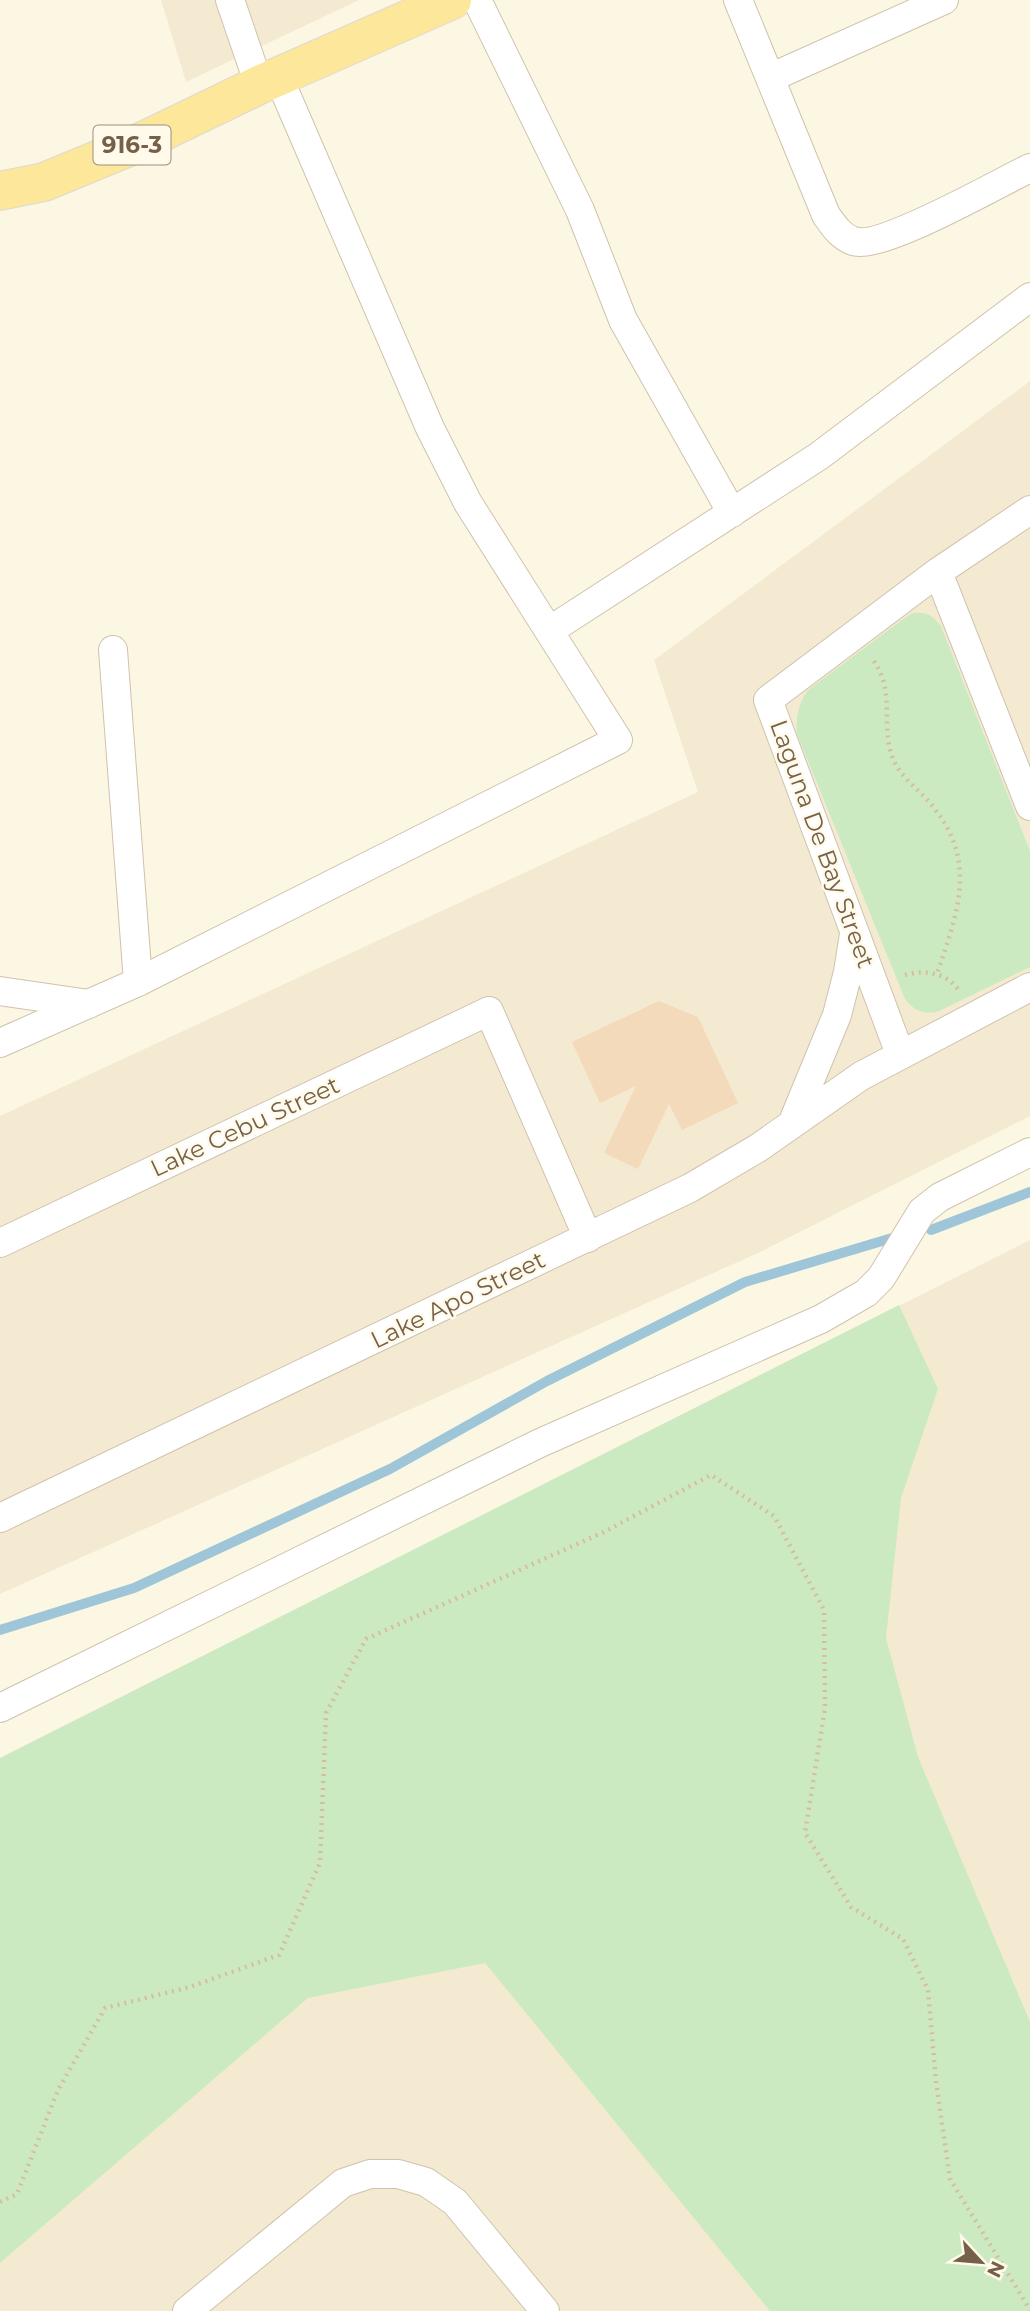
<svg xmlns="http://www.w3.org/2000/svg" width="1030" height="2311" font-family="Montserrat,sans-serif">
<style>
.residential{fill:#f4ead2}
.green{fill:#cceac2}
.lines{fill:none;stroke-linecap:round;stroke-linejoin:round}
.stream{stroke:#9ec6d8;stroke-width:10}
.building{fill:#f2daba}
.minor-casing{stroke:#d0c2ad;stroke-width:30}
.primary-casing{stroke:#ded9d3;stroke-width:40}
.path{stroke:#d7bd9e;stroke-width:4.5;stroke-dasharray:2 5;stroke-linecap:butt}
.minor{stroke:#fff;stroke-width:28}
.primary{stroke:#fce79b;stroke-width:38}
.labels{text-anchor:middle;stroke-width:5;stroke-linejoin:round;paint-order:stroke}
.shield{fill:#fffaea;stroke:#9e8e79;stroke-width:2}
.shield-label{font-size:23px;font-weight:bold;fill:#756049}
.street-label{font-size:24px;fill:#756049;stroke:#fffaea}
</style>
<rect width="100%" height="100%" fill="#fcf7e3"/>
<path class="residential" d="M 161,0 L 359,0 L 186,82 Z
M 1030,381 L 1030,1116 L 758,1253 L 0,1594 L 0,1116 L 698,792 L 654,660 Z
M 1030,1240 L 1030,2311 L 0,2311 L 0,1758 Z"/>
<path class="green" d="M 913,613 C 927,612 932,615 941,626 L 1030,851 L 1030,967 L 937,1012 C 922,1014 914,1011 905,999 L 797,734 C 796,717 798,704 808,690 L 903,619 Z
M 899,1305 L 938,1389 L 901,1498 L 886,1638 L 918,1757 L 1030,2022 L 1030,2311 L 770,2311 L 485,1963 L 308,1998 L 0,2263 L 0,1758 Z"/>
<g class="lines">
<path class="stream" d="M 931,1230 L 1030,1192
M 0,1630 L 134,1588 L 390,1469 L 547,1381 L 745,1282 L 892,1238"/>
</g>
<path class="building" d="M 659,1001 L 698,1017 L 738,1103 L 682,1130 L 669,1104 L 638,1169 L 604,1153 L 636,1086 L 600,1103 L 572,1042 Z"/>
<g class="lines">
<g class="minor-casing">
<path id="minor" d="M 230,0 L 259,85
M 477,0 L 580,210 L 623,320 L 732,513
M 738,0 L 826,215 C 834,226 840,236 853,241 C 881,251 998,183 1030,168
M 770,78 L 944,0
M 938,572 L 1030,806
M 549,631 L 819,456 L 1030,297
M 113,650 L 138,982
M 0,991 L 89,1004
M 0,1043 L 138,982 L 618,740 L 468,503 L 430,428 L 278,76
M 900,1054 L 768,700 L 938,572 L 1030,510
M 792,1124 L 837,1015 L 848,972 L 854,934
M 0,1243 L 489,1011 L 588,1238
M 0,1518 L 690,1188 L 758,1148 L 861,1076 L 1030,987
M 0,1708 L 540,1443 L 821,1319 L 866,1293 L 881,1278 L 922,1211 L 940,1197 L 1030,1152
M 187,2311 L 343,2183 L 370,2174 L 398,2174 L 426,2182 L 455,2202 L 545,2311"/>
</g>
<g class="primary-casing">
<path id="primary" d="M 0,191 L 44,182 L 141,142 L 259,85 L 452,0"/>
</g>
<path class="path" d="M 874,661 C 896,693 880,726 893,759 C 902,780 921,790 934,808 C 978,863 957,914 937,974
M 905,975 C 924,969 948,973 959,991
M 0,2202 L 17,2194 L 58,2090 L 105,2008 L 190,1987 L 279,1955 L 320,1863 L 326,1713 L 366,1639 L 604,1532 L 711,1475 L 774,1516 L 824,1610 L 825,1708 L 805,1833 L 851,1907 L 903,1939 L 928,1990 L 936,2082 L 950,2179 L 1030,2310"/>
<use href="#minor" class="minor"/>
<use href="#primary" class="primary"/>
</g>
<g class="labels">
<rect class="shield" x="93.5" y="125.5" width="77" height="39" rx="5"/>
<g class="shield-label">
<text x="132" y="153">916-3</text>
</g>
<g class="street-label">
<text transform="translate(822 844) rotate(70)" y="8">Laguna De Bay Street</text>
<text transform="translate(245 1127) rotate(-25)" y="8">Lake Cebu Street</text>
<text transform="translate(458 1300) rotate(-26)" y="8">Lake Apo Street</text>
</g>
</g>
<g transform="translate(981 2262) rotate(116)" stroke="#fffaea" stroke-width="5" paint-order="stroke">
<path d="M0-5L12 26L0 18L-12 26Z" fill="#756049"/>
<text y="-10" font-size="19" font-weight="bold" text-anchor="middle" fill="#756049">N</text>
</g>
</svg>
